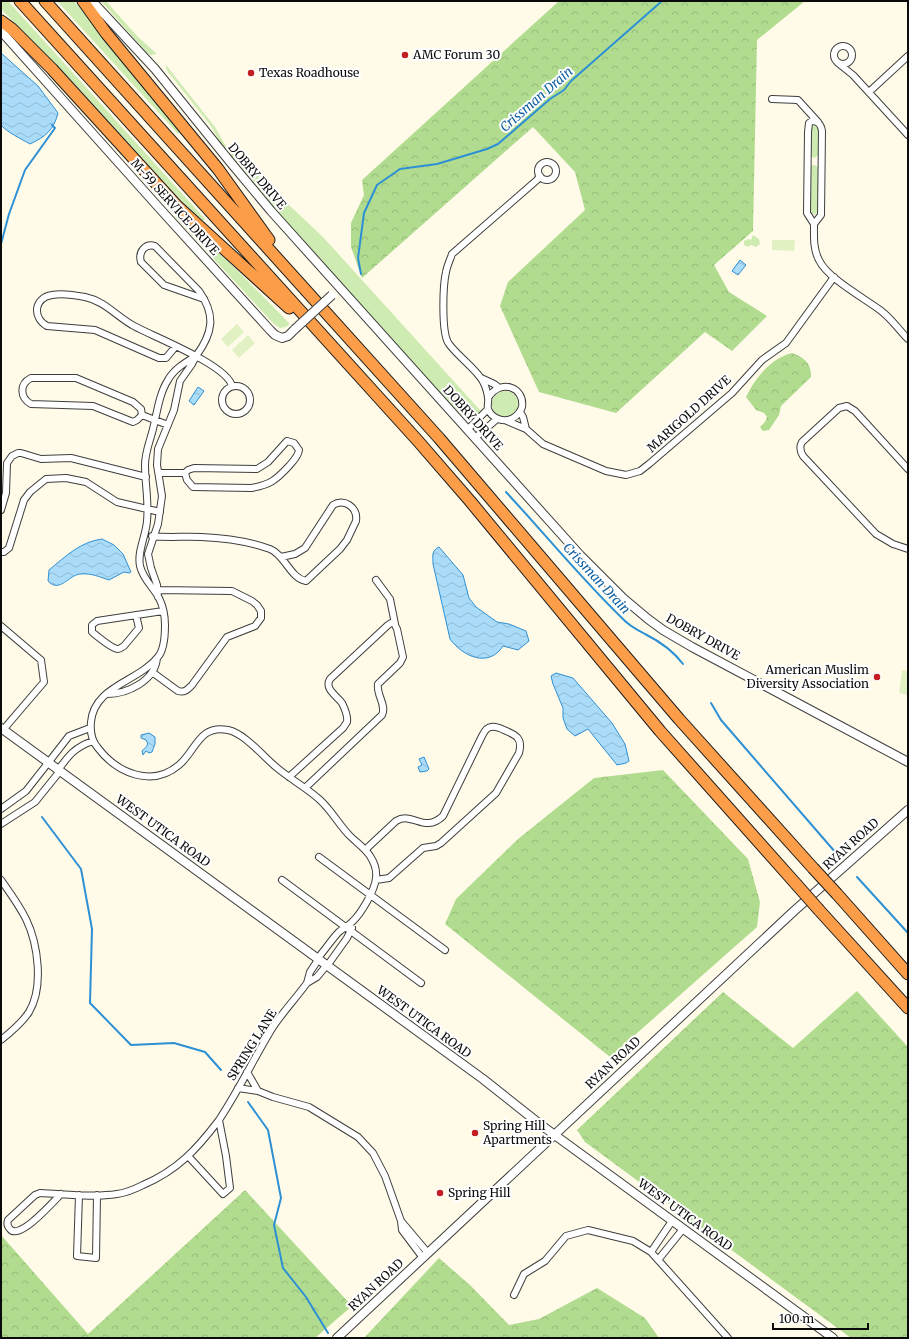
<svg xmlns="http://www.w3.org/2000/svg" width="909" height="1339" font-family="Merriweather,serif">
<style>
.green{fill:#ceebb1}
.forest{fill:url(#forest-crowns)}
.pitch{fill:#e1f1c3}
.water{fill:url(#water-waves);stroke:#2e90d4}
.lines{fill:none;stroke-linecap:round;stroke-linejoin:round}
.stream{stroke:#2e90d4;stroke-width:2}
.minor-casing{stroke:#3e3e3e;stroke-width:8}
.tertiary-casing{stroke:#3e3e3e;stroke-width:10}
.motorway-casing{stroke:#1c1c1c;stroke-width:13}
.minor{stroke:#fff;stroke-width:6}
.tertiary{stroke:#fff;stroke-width:8}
.motorway{stroke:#fc9d49;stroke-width:11}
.tertiary-bridge-casing{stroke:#3e3e3e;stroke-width:10;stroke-linecap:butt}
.motorway-bridge-casing{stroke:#1c1c1c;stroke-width:13;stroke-linecap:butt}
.tertiary-bridge{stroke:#fff;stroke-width:8}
.motorway-bridge{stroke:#fc9d49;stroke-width:11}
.poi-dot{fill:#c11d23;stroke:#fff;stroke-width:1.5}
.labels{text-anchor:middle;stroke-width:4;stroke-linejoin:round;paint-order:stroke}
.poi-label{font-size:12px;fill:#0b0b0b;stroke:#fff;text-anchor:start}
.street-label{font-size:12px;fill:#0b0b0b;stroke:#fff}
.water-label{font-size:13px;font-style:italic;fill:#0f60a2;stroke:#fff}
</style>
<defs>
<pattern id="forest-crowns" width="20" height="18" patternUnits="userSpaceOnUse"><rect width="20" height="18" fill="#b1dc8f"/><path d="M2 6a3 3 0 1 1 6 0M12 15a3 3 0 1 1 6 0" fill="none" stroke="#97bb7a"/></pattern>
<pattern id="water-waves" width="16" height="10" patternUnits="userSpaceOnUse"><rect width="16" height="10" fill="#aadbf9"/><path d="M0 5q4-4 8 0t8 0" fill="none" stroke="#91bbd4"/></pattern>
</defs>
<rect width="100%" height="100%" fill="#fffbe8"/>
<path class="green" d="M 1,1 L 8,1 L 205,219 L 202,221 L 184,204 L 71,80 L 1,9 Z
M 57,1 L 74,1 L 180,132 L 178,134 Z
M 101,1 L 106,1 L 137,36 L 157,54 L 151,55 L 147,53 Z
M 166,65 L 215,127 L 225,145 L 323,237 L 479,409 L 481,411 L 476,418 L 471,420 L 467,419 L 451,405 L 270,204 L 222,146 L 211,126 L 168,72 L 166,68 Z
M 815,124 L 818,126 L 818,155 L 815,158 L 812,157 L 811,154 L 811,130 L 812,126 Z
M 812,165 L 815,165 L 818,167 L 818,212 L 814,215 L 811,212 L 811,167 Z
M 177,214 L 235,268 L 290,324 L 286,327 L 280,328 L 273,323 L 175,217 Z
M 753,235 L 759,239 L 760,244 L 756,247 L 751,245 L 748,247 L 744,245 L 744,241 L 748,239 L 751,240 Z
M492 404a13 13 0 1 1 26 0a13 13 0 1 1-26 0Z"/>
<path class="forest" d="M 559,1 L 805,1 L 757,40 L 753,231 L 714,265 L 729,292 L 767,316 L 732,351 L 705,332 L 616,413 L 539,392 L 500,306 L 508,282 L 585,210 L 575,172 L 533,127 L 362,278 L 351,247 L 351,223 L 364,195 L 362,180 Z
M 792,353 C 804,357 812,364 811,377 L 781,406 L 779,415 L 769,430 L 763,431 L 760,427 L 765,422 L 767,417 L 764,413 L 756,410 L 746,397 C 755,378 771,358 792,353 Z
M 663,770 L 748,859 L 760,902 L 757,927 L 610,1057 L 445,924 L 456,899 L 518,839 L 594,778 Z
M 857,991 L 908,1047 L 908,1338 L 851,1338 L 585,1142 L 577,1130 L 723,992 L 793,1048 Z
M 245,1190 L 352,1306 L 315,1338 L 1,1338 L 1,1235 L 88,1334 Z
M 439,1258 L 471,1286 L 509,1325 L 539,1319 L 597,1288 L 645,1318 L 659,1338 L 364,1338 Z"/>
<path class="pitch" d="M 772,240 L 795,240 L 794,251 L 772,250 Z
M 237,324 L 244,332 L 228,347 L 221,339 Z
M 248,335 L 255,343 L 239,358 L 232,350 Z
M 902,670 L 908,671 L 908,695 L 899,693 Z"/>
<path class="water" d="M 1,53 L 38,86 L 58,113 C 54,130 45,137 30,144 C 20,138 8,133 1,125 Z
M 740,260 L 746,265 L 738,275 L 732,271 Z
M 198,387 L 204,391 L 194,405 L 189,401 Z
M 102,539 L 114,545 L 123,554 L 131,572 L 129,573 L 124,572 L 109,580 C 100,577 91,573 81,574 C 69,574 60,594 48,581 L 49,570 C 66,556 80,542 102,539 Z
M 439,547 L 463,575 L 469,598 L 476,607 L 497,622 L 509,624 L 526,631 L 529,641 L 518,650 L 503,646 C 489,668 463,657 450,639 L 433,564 C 433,556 431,551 439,547 Z
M 556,673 L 573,678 L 612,723 L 625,744 L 629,761 L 626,763 L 617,765 L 588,729 L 575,736 L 567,729 L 563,718 L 563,708 L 553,684 L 551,676 Z
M 149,733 L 155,737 L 155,744 L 152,752 L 149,753 L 146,751 L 143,755 L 142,751 C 145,747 150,746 146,740 L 141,738 L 141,735 Z
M 424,757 L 429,769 L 427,771 L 420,772 L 418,767 L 422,765 L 419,759 Z"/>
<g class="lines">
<path class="stream" d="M 1,244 L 9,214 L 25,170 L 55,128 L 52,125
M 361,274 L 358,258 L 364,213 L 377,185 L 400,169 L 437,164 L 487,149 L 498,144 L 550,99 L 564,90 L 571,81 L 662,1
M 506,492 C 546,535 583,581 625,621 C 632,628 637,629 645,634 C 659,641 674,652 683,664
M 711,703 L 721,720 L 836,853
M 42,817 L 81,869 L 92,929 L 90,1003 L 131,1045 L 174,1043 L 205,1052 L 221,1070
M 857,877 L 908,933
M 248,1102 L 268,1130 L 281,1198 L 274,1225 L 283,1268 L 306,1297 L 328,1333"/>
<g class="minor-casing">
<path id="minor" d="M834 55a9 9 0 1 1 18 0a9 9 0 1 1-18 0Z
M 838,63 L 853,75 L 908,135
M 869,92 L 908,56
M 772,99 L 798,100 L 818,122
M 812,121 C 819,121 821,125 822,131 L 821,215 L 814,224 L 807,213 L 808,132 L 809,123 Z
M538 171a9 9 0 1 1 18 0a9 9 0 1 1-18 0Z
M 814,224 C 814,236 813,249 819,260 C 827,278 864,298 880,310 C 891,318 899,330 908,339
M 176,346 L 166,358 L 159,358 L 95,330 L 47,326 C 32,317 34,298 52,295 C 61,293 75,295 85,297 C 105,301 117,317 134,326 C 154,337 227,365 232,386
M 196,356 C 213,333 216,315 199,291 L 155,246 C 145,243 138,252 141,262 L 164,285 L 204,299
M 481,378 L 494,384 L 498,387
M222 400a14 14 0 1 1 28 0a14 14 0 1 1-28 0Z
M 488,398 C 500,378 525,387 522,407 C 521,411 517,416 513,418 C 504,423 492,419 488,409 C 487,405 489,401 488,397 C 487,391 484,382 480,377 C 471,365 458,356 449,344 C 441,334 443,285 446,272 C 447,266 450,260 452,254 L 537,180 L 540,176
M 520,412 L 523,417 L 526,429
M 142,415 L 137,420 L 133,422 L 93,406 L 31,404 C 20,398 19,384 31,378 L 76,378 L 133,402 L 141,409 L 142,415 L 168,425
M 507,421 L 526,429 L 543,444 L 606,471 L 626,475 L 640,471 L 649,464 L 732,393 L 762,360 L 786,343 L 834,277
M 467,430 L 488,409
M 475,438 L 497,419
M 908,469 L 855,411 L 847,406 L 839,408 L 802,442 C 799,447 800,451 803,456 L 876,534 L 893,544 L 908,549
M 159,473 L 185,473 L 188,470 L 194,468 L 257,469 L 268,462 L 287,441 L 294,443 L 299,450 C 298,457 293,461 289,466 C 276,480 270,485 251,488 L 193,487 L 187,480 L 185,473
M 1,510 L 6,493 L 7,463 L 12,456 L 18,453 L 21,453 L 41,459 L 71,458 L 146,477
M 152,536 C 168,538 185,536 201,537 C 225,538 248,541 270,549 C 285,555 290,578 306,581 L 340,549 L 347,540 L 356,521 C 358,507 344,498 333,505 L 305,548 L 295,554 L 281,557
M 1,552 L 4,552 L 9,548 L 24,500 L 30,492 L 46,479 L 66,478 L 86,482 L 117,502 L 160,512
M 376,580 L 390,599 L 395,624
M 158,597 L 157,585 L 151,568 L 148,554 L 158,524 L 162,496 L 157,465 L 158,449 L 174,410 L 180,381 L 192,364 L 196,356 C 186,362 174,369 168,380 C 159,394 157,413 153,429 C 150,441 145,452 145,465 C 145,484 149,502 147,521 C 146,536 137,551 140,566 C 143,579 153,587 159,598 C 163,606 165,616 165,625 C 165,634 164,650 158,657 C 138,682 94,686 91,722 C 90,732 91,740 98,748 C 117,773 152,788 179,765 C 196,751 199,724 228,730 C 244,733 263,756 276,767 C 290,779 307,788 320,800 C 332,811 339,825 350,836 C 357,843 365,848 370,856 C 374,862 377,870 376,878 C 375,890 361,914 352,922 C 347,927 341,929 337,934 C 330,942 324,951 317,959
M 136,615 L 139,628 L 124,646 C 122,647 120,649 118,649 C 112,649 97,636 92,632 L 92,625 L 97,621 L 163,611
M 1,626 L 41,660 L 44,682 L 3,730
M 152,672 L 178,691 C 185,693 188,689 192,685 L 227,637 L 255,626 L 261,618 L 261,611 L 257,605 L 252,601 L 232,591 L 158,590
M 107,694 C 127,694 155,681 157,658
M 48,763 L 69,736 L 90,728
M 58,770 C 69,755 75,747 93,741
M 289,777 L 343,728 L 347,722 C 348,716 345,709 342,703 C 337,696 324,689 330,679 L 388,625 L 391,623 L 394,623 L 397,629 L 403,657 L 400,663 L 378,684 C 376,695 387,705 382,715 L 305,788
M 1,809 L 26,791 L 48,763
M 1,824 L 35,802 L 60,771
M 365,850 L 396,821 C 413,811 424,834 443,816 L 482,736 C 484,732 487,727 491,727 C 495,726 500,728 504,730 C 516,735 523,738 519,753 L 496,793 L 441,843 L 436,846 L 423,848 L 389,878 L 376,880
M 319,857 L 445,950
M 1,880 C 10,893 19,905 26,919 C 38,944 44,987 29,1012 C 22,1023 11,1032 1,1040
M 282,880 L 421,983
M 318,960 L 310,972 L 307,983 L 317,977 L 326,966
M 327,966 L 347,938 L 352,928
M 238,1088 L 258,1091 L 247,1072
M 258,1091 L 273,1097 L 309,1107 L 358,1137 L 373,1153 L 385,1176 L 401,1221
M 188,1156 L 223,1194 L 230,1188 L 226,1156 L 219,1120 C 239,1090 254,1058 273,1027 C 283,1012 296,998 307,983
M 61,1194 C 53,1202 19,1241 10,1229 C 7,1226 7,1223 8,1220 L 35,1195 L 40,1193 C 65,1194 92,1198 117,1194 C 126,1193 135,1189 143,1185 C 178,1170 197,1149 219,1120
M 79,1195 L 77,1256 L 96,1258 L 97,1195
M 651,1252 L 672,1221
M 423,1258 L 402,1230 L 401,1221 L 428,1253
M 658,1260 L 683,1229
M 514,1295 L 524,1274 L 545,1261 L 566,1236 L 588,1230 L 633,1241 L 651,1252 L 728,1338"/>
</g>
<g class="tertiary-casing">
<path id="tertiary" d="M 92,1 L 155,69 L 231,163 L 271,211 L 580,555 L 623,598 L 648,619 L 663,630 L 692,647 L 908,762
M 1,31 L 161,210 L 270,330 L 275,335 L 282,338 L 288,336 L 295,329
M 1,728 L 483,1079 L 541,1125 L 833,1338
M 337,1338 L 794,911 L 908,810"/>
</g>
<g class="motorway-casing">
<path id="motorway" d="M 20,1 L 418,441 L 470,501 L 660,731 L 796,884
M 45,1 L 439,438 L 679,719 L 813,868
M 83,1 L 106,33 L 218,169 L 269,240
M 1,21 L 12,29 L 52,69 L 176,205 L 289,308
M 837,894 L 908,974
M 819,910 L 908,1008"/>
</g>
<use href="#minor" class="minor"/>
<use href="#tertiary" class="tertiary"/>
<use href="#motorway" class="motorway"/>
<g class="tertiary-bridge-casing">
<path id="tertiary-bridge" d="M 295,329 L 332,295"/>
</g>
<g class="motorway-bridge-casing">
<path id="motorway-bridge" d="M 813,868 L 837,894
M 796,884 L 819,910"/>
</g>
<use href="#tertiary-bridge" class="tertiary-bridge"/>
<use href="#motorway-bridge" class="motorway-bridge"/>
</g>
<g class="poi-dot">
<circle cx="405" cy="55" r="4"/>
<circle cx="251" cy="73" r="4"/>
<circle cx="877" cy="677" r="4"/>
<circle cx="475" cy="1133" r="4"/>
<circle cx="440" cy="1193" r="4"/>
</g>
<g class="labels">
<g class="poi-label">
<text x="413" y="59">AMC Forum 30</text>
<text x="259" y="77">Texas Roadhouse</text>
<text x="869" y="674" text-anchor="end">American Muslim<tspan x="869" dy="14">Diversity Association</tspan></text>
<text x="483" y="1130">Spring Hill<tspan x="483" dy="14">Apartments</tspan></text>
<text x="448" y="1197">Spring Hill</text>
</g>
<g class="street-label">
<text transform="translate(257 176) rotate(50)" y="4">DOBRY DRIVE</text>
<text transform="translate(175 207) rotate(48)" y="4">M-59 SERVICE DRIVE</text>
<text transform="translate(689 414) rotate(-42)" y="4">MARIGOLD DRIVE</text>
<text transform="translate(473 418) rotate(48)" y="4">DOBRY DRIVE</text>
<text transform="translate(703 637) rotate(29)" y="4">DOBRY DRIVE</text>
<text transform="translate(163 831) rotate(36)" y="4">WEST UTICA ROAD</text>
<text transform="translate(851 844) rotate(-42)" y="4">RYAN ROAD</text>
<text transform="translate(424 1022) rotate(36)" y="4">WEST UTICA ROAD</text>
<text transform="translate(252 1045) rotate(-58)" y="4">SPRING LANE</text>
<text transform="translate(613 1063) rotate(-43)" y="4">RYAN ROAD</text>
<text transform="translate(685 1215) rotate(36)" y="4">WEST UTICA ROAD</text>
<text transform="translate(376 1285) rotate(-43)" y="4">RYAN ROAD</text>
</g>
<g class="water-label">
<text transform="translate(536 99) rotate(-41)" y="5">Crissman Drain</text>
<text transform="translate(597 578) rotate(47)" y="5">Crissman Drain</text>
</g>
</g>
<rect width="909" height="1339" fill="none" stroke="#0b0b0b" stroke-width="4"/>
<path d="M773 1323v6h95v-6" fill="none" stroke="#0b0b0b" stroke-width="2"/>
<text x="779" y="1323" font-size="12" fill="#0b0b0b" stroke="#ffffff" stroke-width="3" paint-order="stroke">100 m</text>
</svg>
